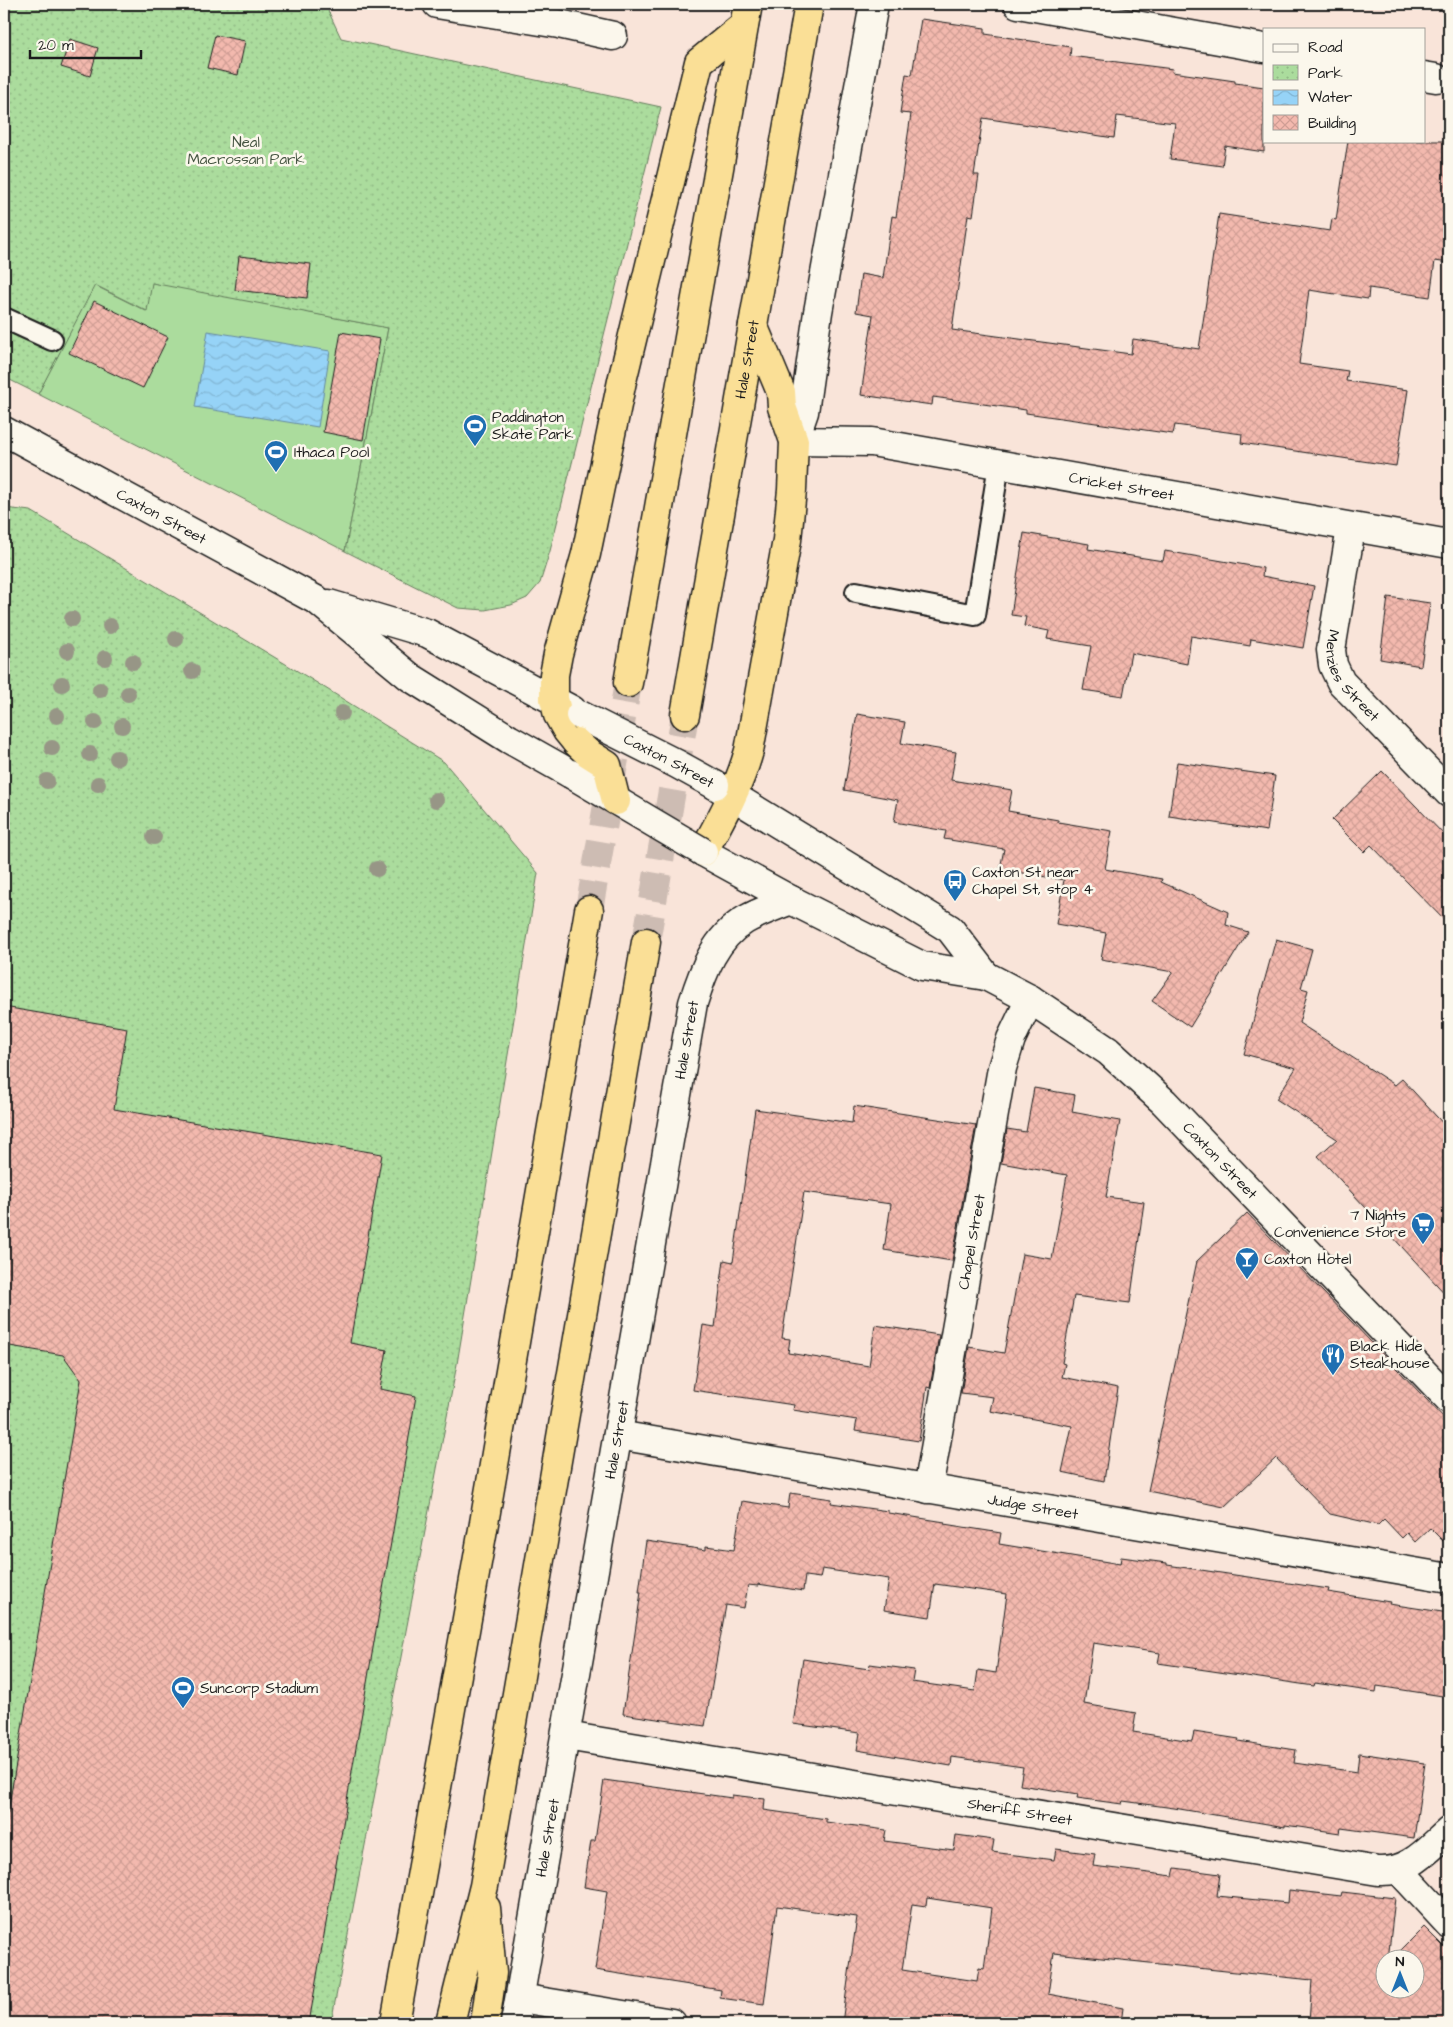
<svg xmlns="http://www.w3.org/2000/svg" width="1453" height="2027" font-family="'Architects Daughter',sans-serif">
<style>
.grass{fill:#abdc9d;stroke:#647c5c}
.park{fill:url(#park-dots);stroke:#647c5c}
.water{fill:url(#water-waves);stroke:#658a9f}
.building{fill:url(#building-cross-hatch);stroke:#1c1c1c;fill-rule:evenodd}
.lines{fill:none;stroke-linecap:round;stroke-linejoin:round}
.motorway-tunnel{stroke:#cdbcb3;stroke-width:28;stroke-dasharray:28 14;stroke-linecap:butt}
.service-casing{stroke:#1c1c1c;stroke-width:24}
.minor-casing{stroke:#1c1c1c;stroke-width:31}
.secondary-casing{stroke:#1c1c1c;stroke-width:31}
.motorway-casing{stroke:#1c1c1c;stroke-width:31}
.service{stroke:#fbf7ec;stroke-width:20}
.minor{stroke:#fbf7ec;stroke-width:28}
.secondary{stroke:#fbf7ec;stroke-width:28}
.motorway{stroke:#fadf96;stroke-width:28}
.secondary-bridge-casing{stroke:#1c1c1c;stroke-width:31;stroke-linecap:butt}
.motorway-bridge-casing{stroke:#1c1c1c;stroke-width:31;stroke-linecap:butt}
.secondary-bridge{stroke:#fbf7ec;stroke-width:28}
.motorway-bridge{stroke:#fadf96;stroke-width:28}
.tree{fill:#979686}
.labels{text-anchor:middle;stroke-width:5;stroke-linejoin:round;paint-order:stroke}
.park-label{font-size:15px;fill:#475643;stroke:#fbf7ec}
.street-label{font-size:15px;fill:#1c1c1c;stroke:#fbf7ec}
.poi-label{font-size:15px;fill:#1c1c1c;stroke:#fbf7ec;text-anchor:start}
</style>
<defs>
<pattern id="park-dots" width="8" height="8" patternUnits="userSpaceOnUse" patternTransform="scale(1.25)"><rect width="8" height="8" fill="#abdc9d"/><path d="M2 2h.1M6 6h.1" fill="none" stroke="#93bc87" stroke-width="1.8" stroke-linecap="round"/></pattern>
<pattern id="water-waves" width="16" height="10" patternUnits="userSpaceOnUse" patternTransform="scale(1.25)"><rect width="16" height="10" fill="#96d3f7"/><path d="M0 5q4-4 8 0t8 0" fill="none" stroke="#81b5d3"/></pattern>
<pattern id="building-cross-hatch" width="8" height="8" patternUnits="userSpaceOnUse" patternTransform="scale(1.25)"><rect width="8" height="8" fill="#f3b9ae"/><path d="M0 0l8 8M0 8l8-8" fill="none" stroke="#d09e95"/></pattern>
</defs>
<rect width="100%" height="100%" fill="#f9e4d9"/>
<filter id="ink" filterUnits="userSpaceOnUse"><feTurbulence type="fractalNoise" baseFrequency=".02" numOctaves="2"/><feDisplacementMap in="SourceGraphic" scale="10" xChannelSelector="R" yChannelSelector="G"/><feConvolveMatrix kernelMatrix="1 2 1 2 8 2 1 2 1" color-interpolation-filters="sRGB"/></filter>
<g filter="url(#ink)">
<path class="grass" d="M 152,282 L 388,328 L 345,551 L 38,394 L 94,285 L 146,311 Z"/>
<path class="park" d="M 4,4 L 325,4 L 341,38 L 661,107 L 550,551 L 540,583 L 527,598 L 511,605 L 485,610 L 458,608 L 345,551 L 388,328 L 152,283 L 147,311 L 95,285 L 38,394 L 4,377 Z
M 4,508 L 31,511 L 309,678 L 444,762 L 538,873 L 457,1364 L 331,2023 L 4,2023 Z"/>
<path class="water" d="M 208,331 L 330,351 L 318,427 L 195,407 Z"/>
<path class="building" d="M 921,19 L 985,28 L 985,34 L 1071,47 L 1070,56 L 1173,69 L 1172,72 L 1235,81 L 1235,83 L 1264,87 L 1264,152 L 1225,146 L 1222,166 L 1170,159 L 1175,123 L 1117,116 L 1114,138 L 983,118 L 974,175 L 979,175 L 973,216 L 968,215 L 952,330 L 1131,354 L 1133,339 L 1199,349 L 1219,214 L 1330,231 L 1332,219 L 1336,220 L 1348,141 L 1449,141 L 1449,263 L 1435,261 L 1430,297 L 1369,288 L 1368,299 L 1309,290 L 1299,364 L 1348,371 L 1346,381 L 1408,390 L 1396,466 L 1241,443 L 1242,434 L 1175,425 L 1173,434 L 1026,413 L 1026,410 L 933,397 L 932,405 L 861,395 L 873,315 L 856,312 L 861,274 L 883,278 L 892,216 L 896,217 L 911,114 L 900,113 L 906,74 L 912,75 Z
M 215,35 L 245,41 L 238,75 L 207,68 Z
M 70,39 L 98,48 L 90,76 L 61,67 Z
M 239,256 L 311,264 L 307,298 L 235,290 Z
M 94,301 L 168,337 L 143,388 L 69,353 Z
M 341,332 L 380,339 L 363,440 L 323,432 Z
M 1024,533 L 1089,544 L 1088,549 L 1163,561 L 1165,551 L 1263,568 L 1262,576 L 1314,586 L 1303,648 L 1251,639 L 1250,646 L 1191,636 L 1187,664 L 1131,653 L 1123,696 L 1083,690 L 1091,646 L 1047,639 L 1049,631 L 1024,626 L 1026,617 L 1011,615 Z
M 1388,597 L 1430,603 L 1421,666 L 1380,659 Z
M 857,714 L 905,722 L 901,743 L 956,752 L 951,780 L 1012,790 L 1008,811 L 1058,820 L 1058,822 L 1112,831 L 1105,869 L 1162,879 L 1161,882 L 1228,912 L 1226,925 L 1248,932 L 1190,1027 L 1152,1001 L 1173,972 L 1101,959 L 1106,933 L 1056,924 L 1064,880 L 1000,869 L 1004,849 L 944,839 L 946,831 L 894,822 L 898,800 L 844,790 Z
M 1177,762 L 1275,776 L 1267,831 L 1169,816 Z
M 1382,771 L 1449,840 L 1449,925 L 1371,845 L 1364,852 L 1332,820 Z
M 1276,939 L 1312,949 L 1301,988 L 1308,990 L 1299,1023 L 1395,1085 L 1402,1079 L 1449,1130 L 1449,1298 L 1318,1156 L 1337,1139 L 1276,1099 L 1296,1068 L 1244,1054 Z
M 4,1007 L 127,1028 L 114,1109 L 382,1154 L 350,1343 L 387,1350 L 380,1389 L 416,1396 L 309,2023 L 4,2023 L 4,1835 L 81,1380 L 63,1355 L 4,1345 Z
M 1034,1088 L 1075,1095 L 1072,1112 L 1120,1121 L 1106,1197 L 1144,1202 L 1130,1303 L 1074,1296 L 1062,1363 L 1065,1364 L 1062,1377 L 1118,1388 L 1104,1481 L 1062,1472 L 1072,1426 L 990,1411 L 993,1397 L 961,1393 L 969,1347 L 1004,1353 L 1022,1254 L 1052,1259 L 1067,1175 L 1001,1163 L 1007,1129 L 1026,1132 Z
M 854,1106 L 976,1125 L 952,1261 L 884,1250 L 891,1204 L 804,1192 L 782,1338 L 790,1339 L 788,1353 L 869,1366 L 875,1325 L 939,1335 L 930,1388 L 927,1387 L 919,1441 L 855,1431 L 857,1420 L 793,1410 L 794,1405 L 693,1390 L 703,1325 L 715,1327 L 724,1260 L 733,1262 L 755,1109 L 852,1123 Z
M 1247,1213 L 1449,1423 L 1449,1547 L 1430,1528 L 1415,1542 L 1407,1533 L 1402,1538 L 1384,1519 L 1378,1525 L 1330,1514 L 1276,1458 L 1224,1507 L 1148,1491 L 1197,1261 Z
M 790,1493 L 832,1499 L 831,1503 L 888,1511 L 888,1513 L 945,1522 L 944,1524 L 1001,1533 L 999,1544 L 1120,1564 L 1121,1557 L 1167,1563 L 1167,1565 L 1329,1589 L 1328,1592 L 1390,1602 L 1389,1604 L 1449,1613 L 1449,1697 L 1377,1686 L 1376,1692 L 1315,1683 L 1314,1686 L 1158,1663 L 1160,1653 L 1093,1643 L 1084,1704 L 1136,1713 L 1133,1732 L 1192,1741 L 1194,1732 L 1239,1739 L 1238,1741 L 1296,1750 L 1294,1763 L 1357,1772 L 1359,1753 L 1425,1763 L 1414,1838 L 1341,1828 L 1340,1833 L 1285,1825 L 1285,1827 L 1174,1808 L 1123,1801 L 1122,1804 L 1077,1798 L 1078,1794 L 1020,1785 L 1023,1767 L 952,1757 L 951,1766 L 857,1750 L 860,1733 L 793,1724 L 803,1659 L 869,1669 L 870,1664 L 914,1670 L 912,1682 L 975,1691 L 978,1670 L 996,1673 L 1007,1594 L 935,1584 L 930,1617 L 884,1610 L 889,1579 L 822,1569 L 820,1578 L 805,1576 L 803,1591 L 758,1584 L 758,1586 L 748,1585 L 744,1608 L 726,1605 L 705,1726 L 623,1714 L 641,1592 L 639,1592 L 646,1541 L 706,1550 L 706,1546 L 734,1550 L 742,1501 L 788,1508 Z
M 604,1780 L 732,1798 L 732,1795 L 765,1799 L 764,1810 L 826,1819 L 826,1822 L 886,1830 L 884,1841 L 954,1850 L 956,1835 L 994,1840 L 992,1852 L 1054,1860 L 1056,1849 L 1095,1854 L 1093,1866 L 1173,1876 L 1175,1868 L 1220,1874 L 1217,1896 L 1288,1903 L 1289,1890 L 1341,1896 L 1342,1892 L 1395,1898 L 1388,1960 L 1386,1960 L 1386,1990 L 1416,1990 L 1416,1960 L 1391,1960 L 1424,1927 L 1449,1952 L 1449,2023 L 1309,2023 L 1312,1980 L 1054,1953 L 1048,1994 L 1123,2008 L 1121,2023 L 842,2023 L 857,1917 L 777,1906 L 764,2004 L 720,1998 L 721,1990 L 595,1970 L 607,1891 L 584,1887 L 591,1841 L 595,1841 ZM 927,1898 L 992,1908 L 984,1969 L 979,1968 L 977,1981 L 902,1970 L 912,1904 L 926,1906 Z"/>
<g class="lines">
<path class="motorway-tunnel" d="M 589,910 L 628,683
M 646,942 L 685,715"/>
<g class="service-casing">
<path id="service" d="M 4,318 L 52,340
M 856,592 L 975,615 L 999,464"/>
</g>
<g class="minor-casing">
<g id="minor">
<path d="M 437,4 L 559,24 L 613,36"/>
<path id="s1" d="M 874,4 L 818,312 L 804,412 L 794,441 L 872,442 L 1449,544"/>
<path d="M 1018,4 L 1264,48"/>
<path d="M 1424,76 L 1436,78"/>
<path id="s2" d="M 1351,528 L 1331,650 L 1333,665 L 1341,682 L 1449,793"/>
<path id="s3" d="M 618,1435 L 1449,1578"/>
<path id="s4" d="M 928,1489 L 1002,1068 L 1011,1039 L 1030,999"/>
<path id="s5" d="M 566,1736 L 1378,1871 C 1409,1873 1427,1850 1449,1831"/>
<path d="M 1399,1870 L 1449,1924"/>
<path d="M 520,1998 L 672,2023"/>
<path id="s6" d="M 515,2023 L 693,1003 C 703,971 715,938 745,920 C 759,912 776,906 791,900"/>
</g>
</g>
<g class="secondary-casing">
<g id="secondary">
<path id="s7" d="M 4,431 L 318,601 L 410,677 L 509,739 L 571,774"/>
<path d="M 329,604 L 427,633 L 572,710"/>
<path d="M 715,785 L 950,929 L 986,976"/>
<path id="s8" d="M 703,852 L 791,900 L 922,966 L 986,976 L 1030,999 L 1108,1051 L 1164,1102 L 1449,1399"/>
</g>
</g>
<g class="motorway-casing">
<g id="motorway">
<path d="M 628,683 L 748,4"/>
<path id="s9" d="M 685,715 L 809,4"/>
<path d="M 576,742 L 567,731 L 558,715 L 554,699 L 554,675 L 558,654 L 586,554 L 622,381 L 699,62 L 744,25"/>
<path d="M 703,852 C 721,819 739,787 749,751 L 787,540 L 792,490 L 794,441 L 782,407 L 781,392 L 753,325"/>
<path d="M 395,2023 L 483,1529 L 589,910"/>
<path d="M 450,2023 L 484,1886 L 646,942"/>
<path d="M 485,2023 L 492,1973 L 486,1908"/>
</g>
</g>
<use href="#service" class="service"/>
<use href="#minor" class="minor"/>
<use href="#secondary" class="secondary"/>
<use href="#motorway" class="motorway"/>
<g class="secondary-bridge-casing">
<g id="secondary-bridge">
<path id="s10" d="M 580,715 L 677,764 L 715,785"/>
<path d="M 571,774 L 703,852"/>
</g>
</g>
<g class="motorway-bridge-casing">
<path id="motorway-bridge" d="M 576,742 L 588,753 L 607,765 L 616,801"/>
</g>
<use href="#secondary-bridge" class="secondary-bridge"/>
<use href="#motorway-bridge" class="motorway-bridge"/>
</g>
<g class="tree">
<circle cx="72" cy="619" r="8"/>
<circle cx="110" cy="626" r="8"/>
<circle cx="176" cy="639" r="8"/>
<circle cx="67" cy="651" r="8"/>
<circle cx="105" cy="658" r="8"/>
<circle cx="133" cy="662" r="8"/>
<circle cx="192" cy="671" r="8"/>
<circle cx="62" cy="684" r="8"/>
<circle cx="100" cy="690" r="8"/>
<circle cx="128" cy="694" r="8"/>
<circle cx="342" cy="713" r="8"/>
<circle cx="57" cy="716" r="8"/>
<circle cx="95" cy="722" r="8"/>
<circle cx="122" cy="726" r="8"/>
<circle cx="52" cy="748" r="8"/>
<circle cx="90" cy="754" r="8"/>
<circle cx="117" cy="758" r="8"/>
<circle cx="47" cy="781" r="8"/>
<circle cx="98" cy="784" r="8"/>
<circle cx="436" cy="800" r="8"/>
<circle cx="154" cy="837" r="8"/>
<circle cx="377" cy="869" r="8"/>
</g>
</g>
<defs>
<g id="stadium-pin" transform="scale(1.25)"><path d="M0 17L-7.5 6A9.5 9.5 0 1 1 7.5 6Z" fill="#1f6fb2" stroke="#fbf7ec"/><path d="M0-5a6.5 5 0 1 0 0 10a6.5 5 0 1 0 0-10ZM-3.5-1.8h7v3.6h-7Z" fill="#fff"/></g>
<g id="bus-pin" transform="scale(1.25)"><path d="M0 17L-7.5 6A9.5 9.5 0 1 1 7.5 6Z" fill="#1f6fb2" stroke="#fbf7ec"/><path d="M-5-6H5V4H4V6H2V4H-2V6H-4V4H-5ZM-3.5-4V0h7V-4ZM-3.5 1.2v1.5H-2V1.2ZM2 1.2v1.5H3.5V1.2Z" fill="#fff"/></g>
<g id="supermarket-pin" transform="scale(1.25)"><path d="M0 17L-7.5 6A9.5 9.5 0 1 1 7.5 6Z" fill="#1f6fb2" stroke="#fbf7ec"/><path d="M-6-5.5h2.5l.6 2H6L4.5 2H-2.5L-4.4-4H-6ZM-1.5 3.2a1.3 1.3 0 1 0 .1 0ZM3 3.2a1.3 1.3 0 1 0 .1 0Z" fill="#fff"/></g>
<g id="bar-pin" transform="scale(1.25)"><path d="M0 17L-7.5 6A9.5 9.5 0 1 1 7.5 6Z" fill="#1f6fb2" stroke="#fbf7ec"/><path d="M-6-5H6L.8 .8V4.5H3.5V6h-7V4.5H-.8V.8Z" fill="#fff"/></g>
<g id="restaurant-pin" transform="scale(1.25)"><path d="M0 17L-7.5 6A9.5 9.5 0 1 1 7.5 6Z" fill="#1f6fb2" stroke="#fbf7ec"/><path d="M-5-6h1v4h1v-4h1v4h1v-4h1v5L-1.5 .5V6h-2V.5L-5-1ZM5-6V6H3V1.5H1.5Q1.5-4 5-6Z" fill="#fff"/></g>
</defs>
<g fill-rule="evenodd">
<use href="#stadium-pin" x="475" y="426"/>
<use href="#stadium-pin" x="276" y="452"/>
<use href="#bus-pin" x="955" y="881"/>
<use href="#supermarket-pin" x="1423" y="1224"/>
<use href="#bar-pin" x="1247" y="1259"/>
<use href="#restaurant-pin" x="1333" y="1355"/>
<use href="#stadium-pin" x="183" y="1688"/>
</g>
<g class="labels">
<g class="park-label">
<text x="246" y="147">Neal<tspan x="246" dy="17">Macrossan Park</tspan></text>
</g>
<g class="street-label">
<text dy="5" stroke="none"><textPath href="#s9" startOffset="361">Hale Street</textPath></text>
<text dy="5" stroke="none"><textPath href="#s1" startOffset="776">Cricket Street</textPath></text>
<text dy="5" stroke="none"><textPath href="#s7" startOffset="179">Caxton Street</textPath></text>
<text dy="5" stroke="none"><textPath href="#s2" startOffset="156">Menzies Street</textPath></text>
<text dy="5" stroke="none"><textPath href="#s10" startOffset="100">Caxton Street</textPath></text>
<text dy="5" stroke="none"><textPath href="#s6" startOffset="998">Hale Street</textPath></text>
<text dy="5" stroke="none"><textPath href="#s8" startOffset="612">Caxton Street</textPath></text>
<text dy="5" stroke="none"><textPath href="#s4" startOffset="251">Chapel Street</textPath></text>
<text dy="5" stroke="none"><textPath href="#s6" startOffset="592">Hale Street</textPath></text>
<text dy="5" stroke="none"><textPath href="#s3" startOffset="421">Judge Street</textPath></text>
<text dy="5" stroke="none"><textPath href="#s5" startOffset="460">Sheriff Street</textPath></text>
<text dy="5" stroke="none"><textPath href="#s6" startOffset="188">Hale Street</textPath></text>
</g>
<g class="poi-label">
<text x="492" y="422">Paddington<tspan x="492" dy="17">Skate Park</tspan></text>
<text x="294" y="457">Ithaca Pool</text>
<text x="972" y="877">Caxton St near<tspan x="972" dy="17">Chapel St, stop 4</tspan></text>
<text x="1406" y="1220" text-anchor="end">7 Nights<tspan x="1406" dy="17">Convenience Store</tspan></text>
<text x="1264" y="1264">Caxton Hotel</text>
<text x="1350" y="1351">Black Hide<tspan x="1350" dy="17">Steakhouse</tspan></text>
<text x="200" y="1693">Suncorp Stadium</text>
</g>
</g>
<rect width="1453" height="2027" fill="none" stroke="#fbf7ec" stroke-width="20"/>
<rect x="10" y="10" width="1433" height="2007" fill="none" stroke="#1c1c1c" stroke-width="2" filter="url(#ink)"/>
<rect x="1263" y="28" width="162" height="115" fill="#fbf7ec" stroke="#a29f99"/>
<rect x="1273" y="44" width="25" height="8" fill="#fbf7ec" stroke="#a29f99"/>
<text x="1308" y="52" font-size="15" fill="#1c1c1c">Road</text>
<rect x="1273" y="65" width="25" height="15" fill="url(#park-dots)" stroke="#a29f99"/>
<text x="1308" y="78" font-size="15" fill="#1c1c1c">Park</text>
<rect x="1273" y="90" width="25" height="15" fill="url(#water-waves)" stroke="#a29f99"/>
<text x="1308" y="102" font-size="15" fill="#1c1c1c">Water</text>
<rect x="1273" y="115" width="25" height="15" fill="url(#building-cross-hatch)" stroke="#a29f99"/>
<text x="1308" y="128" font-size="15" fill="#1c1c1c">Building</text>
<g transform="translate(1400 1974)"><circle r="24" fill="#fbf7ec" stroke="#a29f99"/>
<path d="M0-4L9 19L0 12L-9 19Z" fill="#1f6fb2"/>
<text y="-8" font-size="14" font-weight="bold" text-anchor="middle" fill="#1c1c1c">N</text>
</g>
<path d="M30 50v8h111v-8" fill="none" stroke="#1c1c1c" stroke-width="2.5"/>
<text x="38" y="50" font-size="15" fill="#1c1c1c" stroke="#fbf7ec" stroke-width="4" paint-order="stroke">20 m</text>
</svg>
